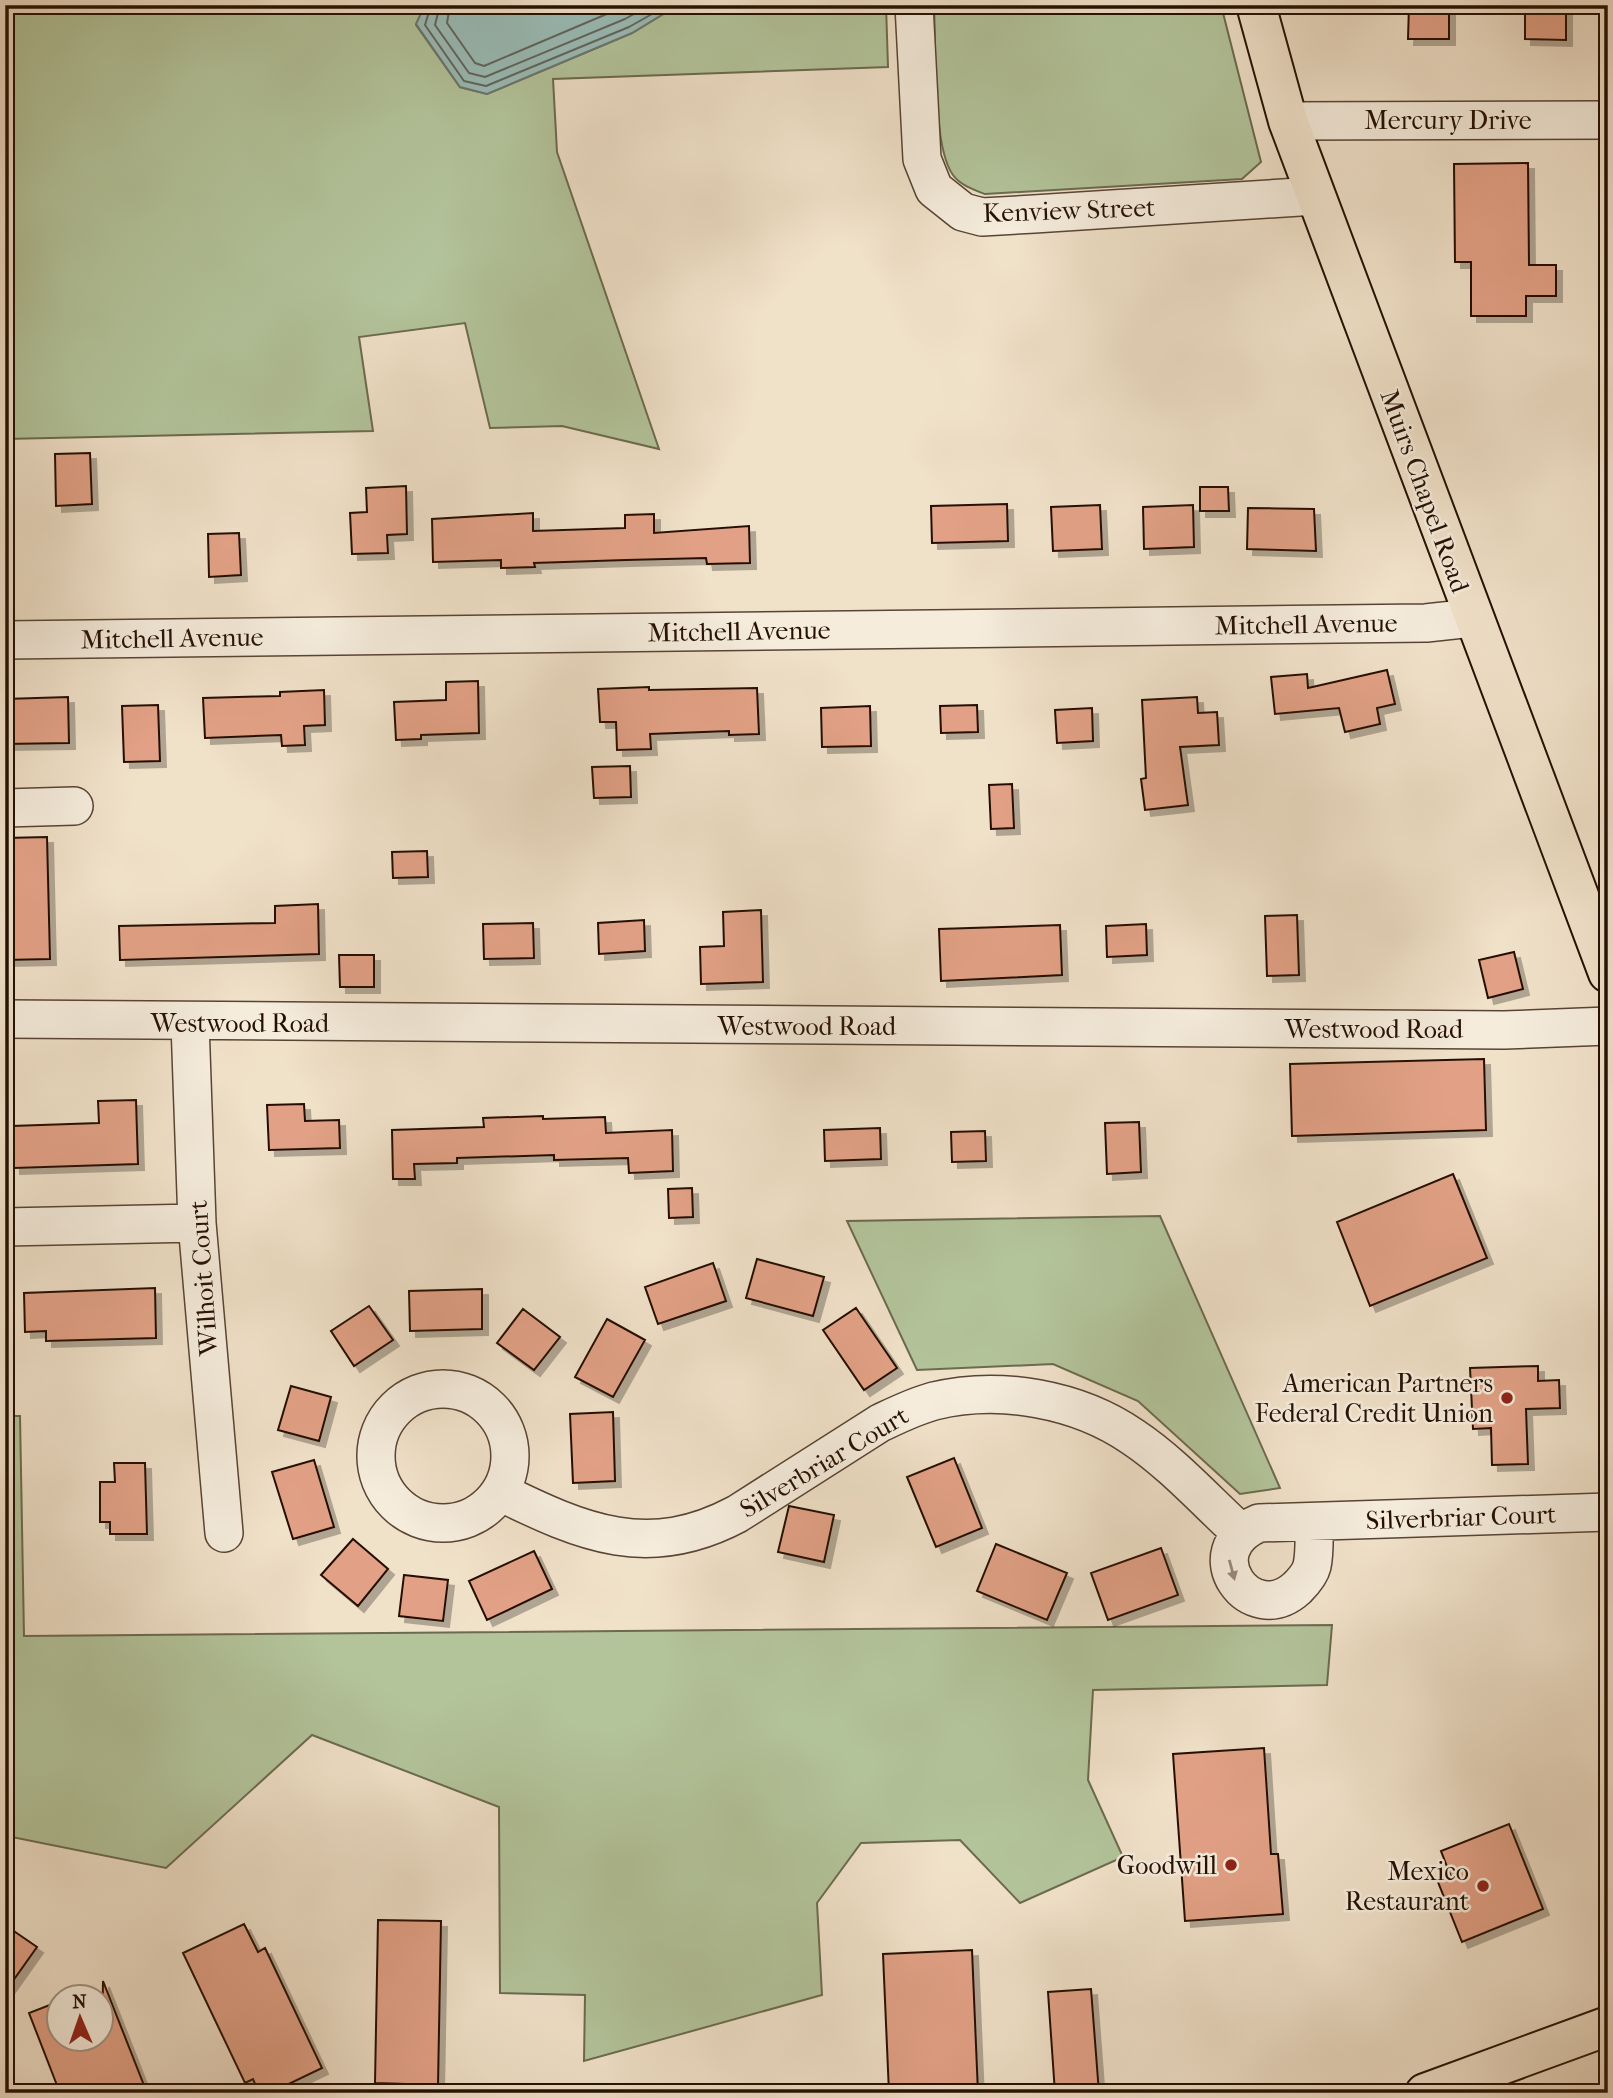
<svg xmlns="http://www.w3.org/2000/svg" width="1613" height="2098" font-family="'IM FELL French Canon',serif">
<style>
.green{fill:#b3c49b;stroke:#6c6a4f;stroke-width:2}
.water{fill:#9abdb8;stroke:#6b7870;stroke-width:2}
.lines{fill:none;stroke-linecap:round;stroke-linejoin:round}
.shore{stroke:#60665e;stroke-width:2}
.building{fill:#e2a186;stroke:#251003;stroke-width:2;filter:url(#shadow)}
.minor-casing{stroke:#584434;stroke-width:40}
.major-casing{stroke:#251003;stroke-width:42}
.minor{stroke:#f5ecdc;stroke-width:37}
.major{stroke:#f0e1c9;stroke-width:38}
.oneway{fill:#97897a}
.poi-dot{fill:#8f2418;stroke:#f5ecdc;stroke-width:2.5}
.labels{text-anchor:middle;stroke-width:5;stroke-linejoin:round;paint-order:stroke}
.street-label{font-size:26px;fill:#251003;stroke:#f5ecdc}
.poi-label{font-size:26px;fill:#251003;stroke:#f5ecdc;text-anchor:end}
</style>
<defs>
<filter id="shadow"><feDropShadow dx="6" dy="6" stdDeviation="0" flood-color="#0004"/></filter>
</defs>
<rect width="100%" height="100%" fill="#f0e1c9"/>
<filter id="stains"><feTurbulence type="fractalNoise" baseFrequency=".00286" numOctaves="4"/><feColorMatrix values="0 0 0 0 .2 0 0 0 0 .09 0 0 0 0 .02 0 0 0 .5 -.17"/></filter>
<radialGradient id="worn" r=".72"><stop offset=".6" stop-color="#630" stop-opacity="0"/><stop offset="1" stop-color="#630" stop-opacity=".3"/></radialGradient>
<path class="green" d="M 5,5 L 425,5 L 416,25 L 460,87 L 487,94 L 632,33 L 678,5 L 886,5 L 888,67 L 553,79 L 557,152 L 659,449 L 562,426 L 490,428 L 465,323 L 359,337 L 373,431 L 5,439 Z
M 934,5 L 1221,5 L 1261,162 L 1242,179 L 985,194 C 974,190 960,185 953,175 C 932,147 936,43 934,5 Z
M 1160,1216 L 1280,1488 L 1240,1494 L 1138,1401 L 1053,1364 L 917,1370 L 847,1221 Z
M 5,1416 L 20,1416 L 24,1636 L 1332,1625 L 1327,1685 L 1093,1690 L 1088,1780 L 1123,1857 L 1020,1903 L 960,1840 L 861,1843 L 817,1903 L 822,1995 L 584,2061 L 585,1995 L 500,1993 L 499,1807 L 312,1735 L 166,1868 L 12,1837 L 5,1842 Z"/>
<path class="water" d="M 425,5 L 678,5 L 632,33 L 487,94 L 460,87 L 416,24 Z"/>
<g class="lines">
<path class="shore" d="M 431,5 L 425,25 L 464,81 L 486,86 L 629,27 L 668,5
M 440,5 L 435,25 L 469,73 L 485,77 L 625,19 L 650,5
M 450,5 L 447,23 L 475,63 L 484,66 L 628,5"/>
</g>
<path class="building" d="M 1409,5 L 1449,5 L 1449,39 L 1408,39 Z
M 1525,5 L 1566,5 L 1566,40 L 1525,39 Z
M 1528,163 L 1529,265 L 1556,265 L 1556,296 L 1526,296 L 1526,316 L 1471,316 L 1471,262 L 1455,262 L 1454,164 Z
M 90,453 L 92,504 L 56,506 L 55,454 Z
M 406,486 L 407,534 L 387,535 L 388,553 L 352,554 L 350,513 L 367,512 L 366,488 Z
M 1200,487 L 1228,487 L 1229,511 L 1200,511 Z
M 1007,504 L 1008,541 L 932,543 L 931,506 Z
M 1100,505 L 1102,549 L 1053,551 L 1051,507 Z
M 1193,505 L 1194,547 L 1144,549 L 1143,507 Z
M 1248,508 L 1314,509 L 1316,551 L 1247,549 Z
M 533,513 L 533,531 L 625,528 L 625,515 L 654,514 L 654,533 L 749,526 L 750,563 L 707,564 L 706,558 L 626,560 L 534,563 L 535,567 L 501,568 L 501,560 L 433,562 L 432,519 Z
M 239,533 L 241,575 L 209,577 L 208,534 Z
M 1387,670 L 1395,704 L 1377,708 L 1380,724 L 1345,732 L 1339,708 L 1275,714 L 1271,677 L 1307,674 L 1308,688 Z
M 478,681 L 479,733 L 421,735 L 421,739 L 396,740 L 394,702 L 446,700 L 446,682 Z
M 649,687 L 649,690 L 757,688 L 759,734 L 729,735 L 729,731 L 650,734 L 651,749 L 617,750 L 616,722 L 600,722 L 598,689 Z
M 324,690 L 325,725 L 304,726 L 305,745 L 282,746 L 281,735 L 205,738 L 203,698 L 280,696 L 280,692 Z
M 68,697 L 69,743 L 5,744 L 5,699 Z
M 1197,697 L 1198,713 L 1217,712 L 1219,745 L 1180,747 L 1188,805 L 1145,810 L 1141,779 L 1146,778 L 1142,700 Z
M 158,705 L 160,761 L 124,762 L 122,706 Z
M 977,705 L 978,732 L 941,733 L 940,706 Z
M 870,706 L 871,746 L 822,747 L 821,708 Z
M 1092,708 L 1093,741 L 1057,743 L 1055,710 Z
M 630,766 L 631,797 L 594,798 L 592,767 Z
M 1012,784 L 1014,828 L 991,829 L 989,785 Z
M 47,837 L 50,959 L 5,960 L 5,838 Z
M 427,851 L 428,877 L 393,878 L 392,852 Z
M 318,904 L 319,954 L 120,960 L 119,926 L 275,923 L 275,906 Z
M 761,910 L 763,982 L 701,984 L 700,947 L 724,946 L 723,912 Z
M 1297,915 L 1299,975 L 1267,976 L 1265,916 Z
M 644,920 L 645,951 L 599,954 L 598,923 Z
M 533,923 L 534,958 L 484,959 L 483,924 Z
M 1146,924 L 1147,955 L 1107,957 L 1106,926 Z
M 1060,925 L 1062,975 L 941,981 L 939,929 Z
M 1514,952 L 1523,989 L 1488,998 L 1479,960 Z
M 339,955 L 374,955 L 374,987 L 340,987 Z
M 1484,1059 L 1486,1130 L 1292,1136 L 1290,1064 Z
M 136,1100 L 138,1164 L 14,1168 L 12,1126 L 99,1123 L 98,1101 Z
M 304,1104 L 305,1121 L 339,1120 L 340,1148 L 269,1150 L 267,1105 Z
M 543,1116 L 543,1119 L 605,1117 L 606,1133 L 672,1130 L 673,1171 L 629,1173 L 628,1158 L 554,1160 L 554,1155 L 457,1158 L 457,1163 L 414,1164 L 415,1179 L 393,1179 L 392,1130 L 484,1127 L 483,1118 Z
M 1139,1122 L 1141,1172 L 1107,1174 L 1105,1123 Z
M 880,1128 L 881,1159 L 825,1161 L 824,1130 Z
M 985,1131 L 986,1161 L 952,1162 L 951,1132 Z
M 1453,1174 L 1487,1258 L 1370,1306 L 1337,1222 Z
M 692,1188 L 693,1217 L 669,1218 L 668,1189 Z
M 757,1259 L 824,1277 L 813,1316 L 746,1298 Z
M 713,1263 L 726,1301 L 658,1324 L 645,1287 Z
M 155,1288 L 156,1338 L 46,1341 L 46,1331 L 25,1332 L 24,1293 Z
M 482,1289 L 482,1329 L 410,1331 L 409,1291 Z
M 369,1306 L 393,1340 L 354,1366 L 331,1331 Z
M 856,1308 L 897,1368 L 864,1390 L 823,1330 Z
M 523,1309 L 560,1337 L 534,1370 L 497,1343 Z
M 607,1319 L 645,1340 L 613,1397 L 575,1377 Z
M 1538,1366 L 1538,1381 L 1559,1380 L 1560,1408 L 1526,1409 L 1528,1464 L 1492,1465 L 1491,1428 L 1473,1429 L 1470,1368 Z
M 291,1386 L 331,1397 L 319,1441 L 278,1430 Z
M 613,1412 L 615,1481 L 573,1483 L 570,1414 Z
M 954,1458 L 982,1528 L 936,1547 L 907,1477 Z
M 314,1460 L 334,1527 L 293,1539 L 272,1472 Z
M 114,1463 L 145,1463 L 147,1534 L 110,1534 L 110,1522 L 100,1522 L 100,1482 L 115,1482 Z
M 789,1506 L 834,1515 L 824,1562 L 778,1552 Z
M 353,1539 L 388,1569 L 358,1606 L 321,1575 Z
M 996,1544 L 1067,1573 L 1047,1620 L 977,1591 Z
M 1161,1548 L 1178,1595 L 1108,1620 L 1091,1573 Z
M 534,1551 L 552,1589 L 487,1620 L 469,1581 Z
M 404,1575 L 448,1580 L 443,1621 L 399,1616 Z
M 1264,1748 L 1271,1854 L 1278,1854 L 1283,1914 L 1185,1921 L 1173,1754 Z
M 1509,1824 L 1543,1909 L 1462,1942 L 1438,1882 L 1451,1877 L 1441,1851 Z
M 378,1920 L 441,1921 L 438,2085 L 375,2083 Z
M 244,1924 L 258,1952 L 265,1948 L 322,2068 L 270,2093 L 259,2093 L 253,2079 L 245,2083 L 183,1953 Z
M 5,1925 L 37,1947 L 5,1992 Z
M 972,1950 L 978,2093 L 889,2093 L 883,1954 Z
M 103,1981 L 147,2093 L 60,2093 L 29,2013 L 60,2001 L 60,2039 L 102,2039 Z
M 1091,1989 L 1099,2093 L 1055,2093 L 1048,1992 Z"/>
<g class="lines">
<g class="minor-casing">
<path id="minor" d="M 914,5 L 922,159 L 934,189 L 963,212 L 982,217 L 1034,214 L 1315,196
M 1288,121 L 1608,120
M 5,640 L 1426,623 L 1472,618
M 5,808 L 74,806
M 5,1019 L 1504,1030 L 1608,1026
M 190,1023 L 197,1223 L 224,1533
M 5,1227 L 197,1223
M376 1456a67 67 0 1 1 134 0a67 67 0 1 1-134 0Z
M 500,1492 C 583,1533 649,1561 737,1514 L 880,1423 C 897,1415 915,1406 934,1401 C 1000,1385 1078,1399 1133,1437 C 1172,1463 1206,1501 1241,1533
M 1314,1523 C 1314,1537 1315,1552 1312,1566 C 1310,1574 1303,1582 1297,1588 C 1251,1630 1193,1551 1259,1523 L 1608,1512"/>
</g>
<g class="major-casing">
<path id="major" d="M 1256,5 L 1288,121 L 1608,973
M 1425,2093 L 1608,2026"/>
</g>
<use href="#minor" class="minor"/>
<use href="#major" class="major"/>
</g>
<defs><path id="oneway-solid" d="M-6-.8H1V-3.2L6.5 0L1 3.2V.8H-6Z" transform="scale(1.75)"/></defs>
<use class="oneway" href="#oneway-solid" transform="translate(1232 1570) rotate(75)"/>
<g class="poi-dot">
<circle cx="1507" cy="1398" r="7"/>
<circle cx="1231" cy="1865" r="7"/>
<circle cx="1483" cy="1886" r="7"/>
</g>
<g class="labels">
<g class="street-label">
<text x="1448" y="129">Mercury Drive</text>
<text transform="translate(1069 210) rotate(-2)" y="9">Kenview Street</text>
<text transform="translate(1425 491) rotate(70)" y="9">Muirs Chapel Road</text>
<text transform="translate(1306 624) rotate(-1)" y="9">Mitchell Avenue</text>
<text transform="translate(739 631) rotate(-1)" y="9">Mitchell Avenue</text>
<text transform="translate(172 638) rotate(-1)" y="9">Mitchell Avenue</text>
<text x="240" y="1032">Westwood Road</text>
<text x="807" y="1035">Westwood Road</text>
<text x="1374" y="1038">Westwood Road</text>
<text transform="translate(203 1278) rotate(-94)" y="9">Wilhoit Court</text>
<text transform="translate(824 1462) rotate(-31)" y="9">Silverbriar Court</text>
<text transform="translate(1461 1517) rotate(-2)" y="9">Silverbriar Court</text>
</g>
<g class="poi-label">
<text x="1493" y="1392">American Partners<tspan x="1493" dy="30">Federal Credit Union</tspan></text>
<text x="1217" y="1874">Goodwill</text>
<text x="1469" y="1880">Mexico<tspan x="1469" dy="30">Restaurant</tspan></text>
</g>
</g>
<rect width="1613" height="2098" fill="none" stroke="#f0e1c9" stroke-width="28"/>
<rect x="7" y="7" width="1599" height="2084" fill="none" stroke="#251003" stroke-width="3.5"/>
<rect x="14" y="14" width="1585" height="2070" fill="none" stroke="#251003" stroke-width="2"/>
<g transform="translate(80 2018) rotate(358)"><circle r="33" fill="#f5ecdc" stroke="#a29485" stroke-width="2"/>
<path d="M0-5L12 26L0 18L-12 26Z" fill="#8f2418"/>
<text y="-10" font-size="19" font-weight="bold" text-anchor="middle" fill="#251003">N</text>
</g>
<rect width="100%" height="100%" filter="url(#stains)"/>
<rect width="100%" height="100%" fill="url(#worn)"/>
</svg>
